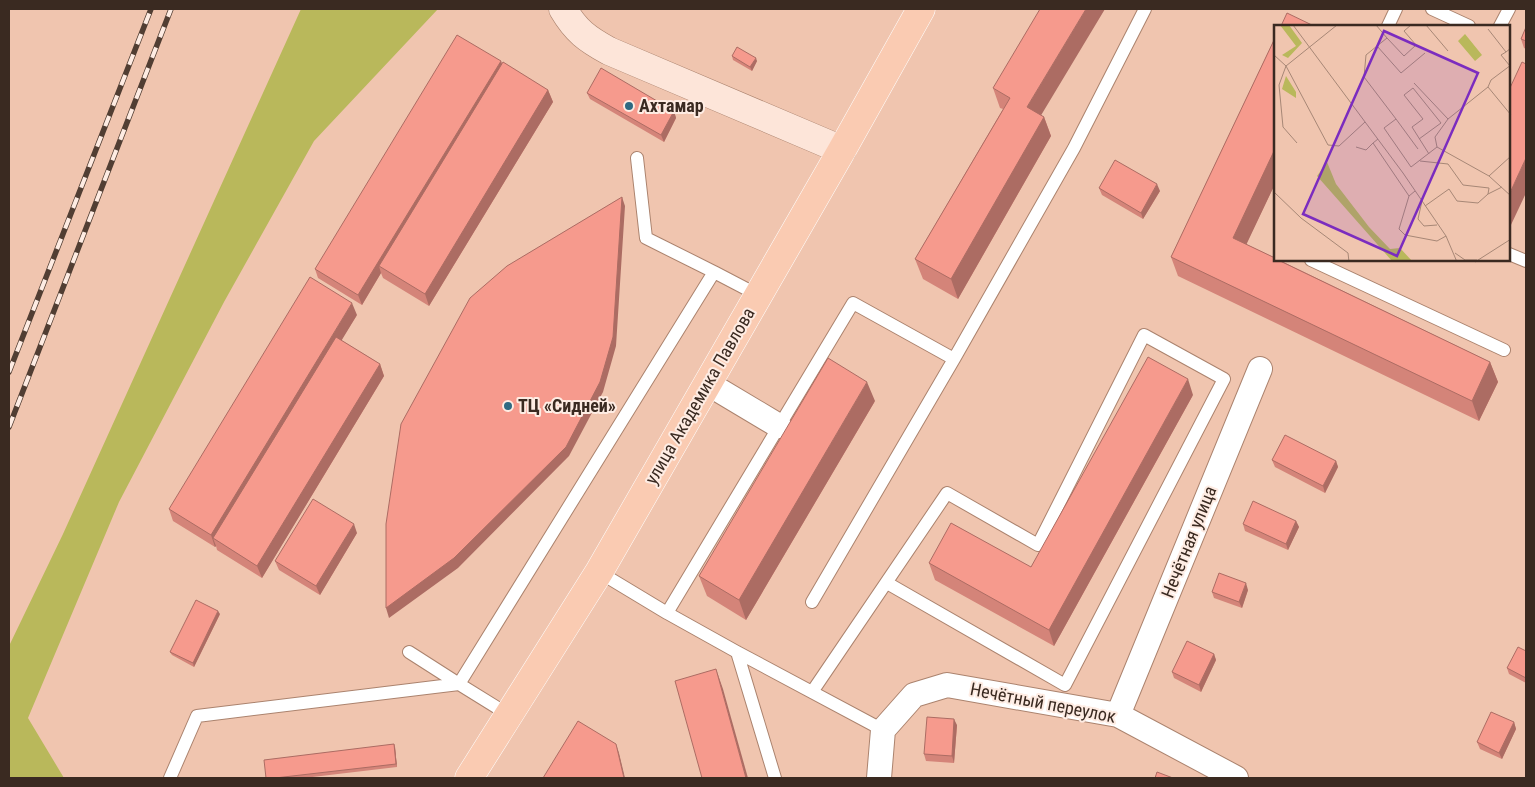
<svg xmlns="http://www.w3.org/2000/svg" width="1535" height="787" font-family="'Roboto Condensed',sans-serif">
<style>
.grass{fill:#b9b85b}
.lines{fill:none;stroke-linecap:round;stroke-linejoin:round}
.service-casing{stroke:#ab836e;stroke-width:14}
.minor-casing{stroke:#ab836e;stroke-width:26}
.secondary-casing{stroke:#ab836e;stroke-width:29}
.primary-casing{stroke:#fff;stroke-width:29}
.service{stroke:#fff;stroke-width:12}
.minor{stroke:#fff;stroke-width:24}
.secondary{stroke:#fde5d9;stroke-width:28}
.primary{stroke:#facbb2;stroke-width:28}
.rail-casing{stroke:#513e33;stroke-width:5.5}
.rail{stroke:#feece3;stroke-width:4;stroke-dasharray:11;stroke-linecap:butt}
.wall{fill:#d48479}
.shaded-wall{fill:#ac6c63}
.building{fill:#f69a8d;stroke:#ac6c63}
.poi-dot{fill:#2f6982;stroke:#feece3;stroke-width:2}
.labels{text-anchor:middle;stroke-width:4;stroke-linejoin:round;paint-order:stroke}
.poi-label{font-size:18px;font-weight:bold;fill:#3a2a21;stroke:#feece3;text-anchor:start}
.street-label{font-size:18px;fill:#3a2a21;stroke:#feece3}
.inset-road{fill:none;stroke:#a78776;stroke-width:1}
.view{fill:#7b2cbf;fill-opacity:0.15;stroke:#7b2cbf;stroke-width:2.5}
.inset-edge{fill:none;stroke:#3a2a21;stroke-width:2.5}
</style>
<rect width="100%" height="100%" fill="#f0c5af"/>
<path class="grass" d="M 301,9 L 438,9 L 314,141 L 224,302 L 119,502 L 28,718 L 64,778 L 9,778 L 9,646 L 63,534 Z"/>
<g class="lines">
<g class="service-casing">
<path id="service" d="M 1432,9 L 1469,26
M 1388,26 L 1396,9
M 1500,26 L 1509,9
M 637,158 L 646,238 L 714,272
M 1509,254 L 1526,261
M 1311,260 L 1504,350
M 954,359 L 1074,148 L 1145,9
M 599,572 L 667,613
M 812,602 L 954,359 L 853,303 L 667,613 L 737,652 L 883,730
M 409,652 L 459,684
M 737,652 L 775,778
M 812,692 L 947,493 L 1038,545 L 1144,335 L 1224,379 L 1065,685 L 887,583
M 509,715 L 459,684 L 714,272 L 758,295
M 170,778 L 197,716 L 459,684"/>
</g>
<g class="minor-casing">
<path id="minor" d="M 707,383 L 779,426
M 1118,715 L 1260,369
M 879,778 L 883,730 L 914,695 L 947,685 L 1118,715 L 1236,778"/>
</g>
<g class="secondary-casing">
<path id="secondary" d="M 563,9 C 576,31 587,39 609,51 L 842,150"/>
</g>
<g class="primary-casing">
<path id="primary" d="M 469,778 L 599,572 L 842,150 L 921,9"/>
</g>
<use href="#service" class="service"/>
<use href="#minor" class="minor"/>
<use href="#secondary" class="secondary"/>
<use href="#primary" class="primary"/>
<g class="rail-casing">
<path id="rail" d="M 9,372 L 151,9
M 9,427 L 171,9"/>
</g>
<use href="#rail" class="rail"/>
</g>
<path class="wall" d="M 1526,27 L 1526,49 L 1524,48 L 1521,39 Z
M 1275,38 L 1275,184 L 1246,244 L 1490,362 L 1498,382 L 1479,421 L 1178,276 L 1171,257 Z
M 732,56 L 757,61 L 752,71 L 733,60 Z
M 501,61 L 502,64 L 548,90 L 553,102 L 429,306 L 383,278 L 381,273 L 362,305 L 318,278 L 315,269 Z
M 993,88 L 1044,117 L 1051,136 L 958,299 L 923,279 L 915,259 L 1003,109 L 1000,108 Z
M 587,93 L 674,111 L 676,118 L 664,142 L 590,99 Z
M 1099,188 L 1160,191 L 1143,219 L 1102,195 Z
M 357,315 L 341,340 L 380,364 L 384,376 L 262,578 L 217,550 L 216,546 L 215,547 L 173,521 L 169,509 Z
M 1193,395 L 1054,646 L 935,580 L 929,563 L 1031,567 Z
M 875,401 L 746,620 L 707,596 L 699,576 Z
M 1272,460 L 1336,461 L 1338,467 L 1325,493 L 1275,467 Z
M 1296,521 L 1299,527 L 1288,550 L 1245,531 L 1243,524 Z
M 357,533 L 320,595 L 279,570 L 275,561 Z
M 1248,590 L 1242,608 L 1214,598 L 1212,592 Z
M 220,614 L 194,667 L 172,655 L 170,652 Z
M 1526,651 L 1526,683 L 1509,674 L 1507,668 Z
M 1214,654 L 1216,660 L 1201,692 L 1174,678 L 1172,672 Z
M 1514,722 L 1516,729 L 1502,759 L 1480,749 L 1477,742 Z
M 957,725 L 954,763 L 926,761 L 924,754 Z
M 394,744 L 395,747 L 397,767 L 304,778 L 266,778 Z"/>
<path class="shaded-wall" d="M 1086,9 L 1105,9 L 1034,127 L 1027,107 Z
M 756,58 L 757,61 L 752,71 L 750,67 Z
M 501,61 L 504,71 L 379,266 L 381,273 L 362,305 L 358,295 Z
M 548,90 L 553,102 L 429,306 L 425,294 Z
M 674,111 L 676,118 L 664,142 L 661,135 Z
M 1044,117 L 1051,136 L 958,299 L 951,279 Z
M 1275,149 L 1275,184 L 1240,258 L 1233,238 Z
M 1526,158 L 1526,193 L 1510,227 L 1509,223 L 1509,195 Z
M 1157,184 L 1160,191 L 1143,219 L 1141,213 Z
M 622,197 L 625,206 L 616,346 L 603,392 L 569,456 L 458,568 L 389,618 L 386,608 Z
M 352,303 L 357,315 L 219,542 L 213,538 L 216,546 L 215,547 L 211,535 Z
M 1490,362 L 1498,382 L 1479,421 L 1472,401 Z
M 380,364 L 384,376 L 262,578 L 257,566 Z
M 1188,379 L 1193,395 L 1054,646 L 1049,630 Z
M 867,382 L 875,401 L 746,620 L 739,600 Z
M 1336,461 L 1338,467 L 1325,493 L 1323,486 Z
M 1296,521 L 1299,527 L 1288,550 L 1286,544 Z
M 354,524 L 357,533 L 320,595 L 316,586 Z
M 1246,583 L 1248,590 L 1242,608 L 1239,602 Z
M 218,611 L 220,614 L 194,667 L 193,663 Z
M 1214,654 L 1216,660 L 1201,692 L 1199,685 Z
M 716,669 L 723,689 L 748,778 L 746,778 Z
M 954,719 L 957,725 L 954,763 L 952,756 Z
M 1514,722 L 1516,729 L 1502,759 L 1499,753 Z
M 394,744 L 395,747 L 397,767 L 396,764 Z
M 616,744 L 619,753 L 625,778 L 624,778 Z"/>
<path class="building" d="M 1040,9 L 1086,9 L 1027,107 L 1044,117 L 951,279 L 915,259 L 1010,98 L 993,88 Z
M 1287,13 L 1314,26 L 1281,26 Z
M 1526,27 L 1526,41 L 1521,39 Z
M 457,35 L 501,61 L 358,295 L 315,269 Z
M 1275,38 L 1275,149 L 1233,238 L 1275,258 L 1275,260 L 1278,260 L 1490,362 L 1472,401 L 1171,257 Z
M 737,47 L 756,58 L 750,67 L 732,56 Z
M 503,62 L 548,90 L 425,294 L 379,266 Z
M 1522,62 L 1526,64 L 1526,158 L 1509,195 L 1509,90 Z
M 601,68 L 674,111 L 661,135 L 587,93 Z
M 1115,160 L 1157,184 L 1141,213 L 1099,188 Z
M 622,197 L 613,337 L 600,382 L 566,447 L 454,558 L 386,608 L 386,524 L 401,424 L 470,298 L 507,266 Z
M 310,277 L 352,303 L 211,535 L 169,509 Z
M 336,337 L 380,364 L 257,566 L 213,538 Z
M 1148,357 L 1188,379 L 1049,630 L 929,563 L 951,523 L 1031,567 Z
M 828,358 L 867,382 L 739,600 L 699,576 Z
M 1285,435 L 1336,461 L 1323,486 L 1272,460 Z
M 313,499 L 354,524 L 316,586 L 275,561 Z
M 1253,501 L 1296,521 L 1286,544 L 1243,524 Z
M 1219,573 L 1246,583 L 1239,602 L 1212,592 Z
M 196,600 L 218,611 L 193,663 L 170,652 Z
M 1187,641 L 1214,654 L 1199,685 L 1172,672 Z
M 1518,647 L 1526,651 L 1526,678 L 1507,668 Z
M 716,669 L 746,778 L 702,778 L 675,681 Z
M 1491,712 L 1514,722 L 1499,753 L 1477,742 Z
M 927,717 L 954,719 L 952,756 L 924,754 Z
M 578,721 L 616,744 L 624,778 L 543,778 Z
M 394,744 L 396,764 L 275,778 L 266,778 L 264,760 Z
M 1157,772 L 1173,778 L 1155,778 Z"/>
<g class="poi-dot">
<circle cx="629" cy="106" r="5"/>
<circle cx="508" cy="406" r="5"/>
</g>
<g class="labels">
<g class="poi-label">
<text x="639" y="112">Ахтамар</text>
<text x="518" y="412">ТЦ «Сидней»</text>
</g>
<g class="street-label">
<text transform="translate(700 396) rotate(-60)" y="6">улица Академика Павлова</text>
<text transform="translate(1189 542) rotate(-68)" y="6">Нечётная улица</text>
<text transform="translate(1043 703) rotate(11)" y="6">Нечётный переулок</text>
</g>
</g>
<g transform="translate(1274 25)">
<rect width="236" height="236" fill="#f0c5af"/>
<path d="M 6,0 L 15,0 L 28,18 L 14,33 L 8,30 L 22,21 ZM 191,9 L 208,30 L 201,36 L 184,16 ZM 12,51 L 22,67 L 22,73 L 8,64 ZM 53,137 L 62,159 L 95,202 L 116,224 L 126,223 L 138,236 L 118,236 L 43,151 Z" fill="#b9b85b"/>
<path class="inset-road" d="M 19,0 L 129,148 L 172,211 L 183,237M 63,0 L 12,41 L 54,120 L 65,121 L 91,97M 102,0 L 113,13M 137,0 L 130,6 L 142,20 L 130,31 L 113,13 L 103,21 L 127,48 L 151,28M 152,0 L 174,26M 214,4 L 232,27 L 237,23M 103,21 L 92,30 L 90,52 L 122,94M 232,27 L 227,30 L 236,41M 0,30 L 12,41 L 5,60 L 9,102 L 23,118M 140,58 L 174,94M 214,62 L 237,90M 214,62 L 217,55 L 237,40M 104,114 L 99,118 L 135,171 L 141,166M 145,114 L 167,98 L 139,63 L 130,70 L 149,94 L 138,102 L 155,129M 82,122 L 92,125 L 99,118M 163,122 L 215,151 L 237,171M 163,122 L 161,112 L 174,94 L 214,62M 144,124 L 122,94 L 110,103 L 137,142 L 163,122M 146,136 L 174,139 L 189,160 L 215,163 L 214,169 L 228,162M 215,151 L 237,131M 0,167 L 27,193 L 74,228 L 75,237M 135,171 L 125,204 L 131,210 L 163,216 L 172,211M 148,176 L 144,194 L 150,201 L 163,200M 151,181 L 175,164 L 183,176 L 204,178 L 214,169M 181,228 L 191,235 L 203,235M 201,237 L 237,214"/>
<path class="view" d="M 110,6 L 204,48 L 123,231 L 29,189 Z"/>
<rect width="236" height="236" class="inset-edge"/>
</g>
<rect width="1535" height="787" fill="none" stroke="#3a2a21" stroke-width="20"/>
</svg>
